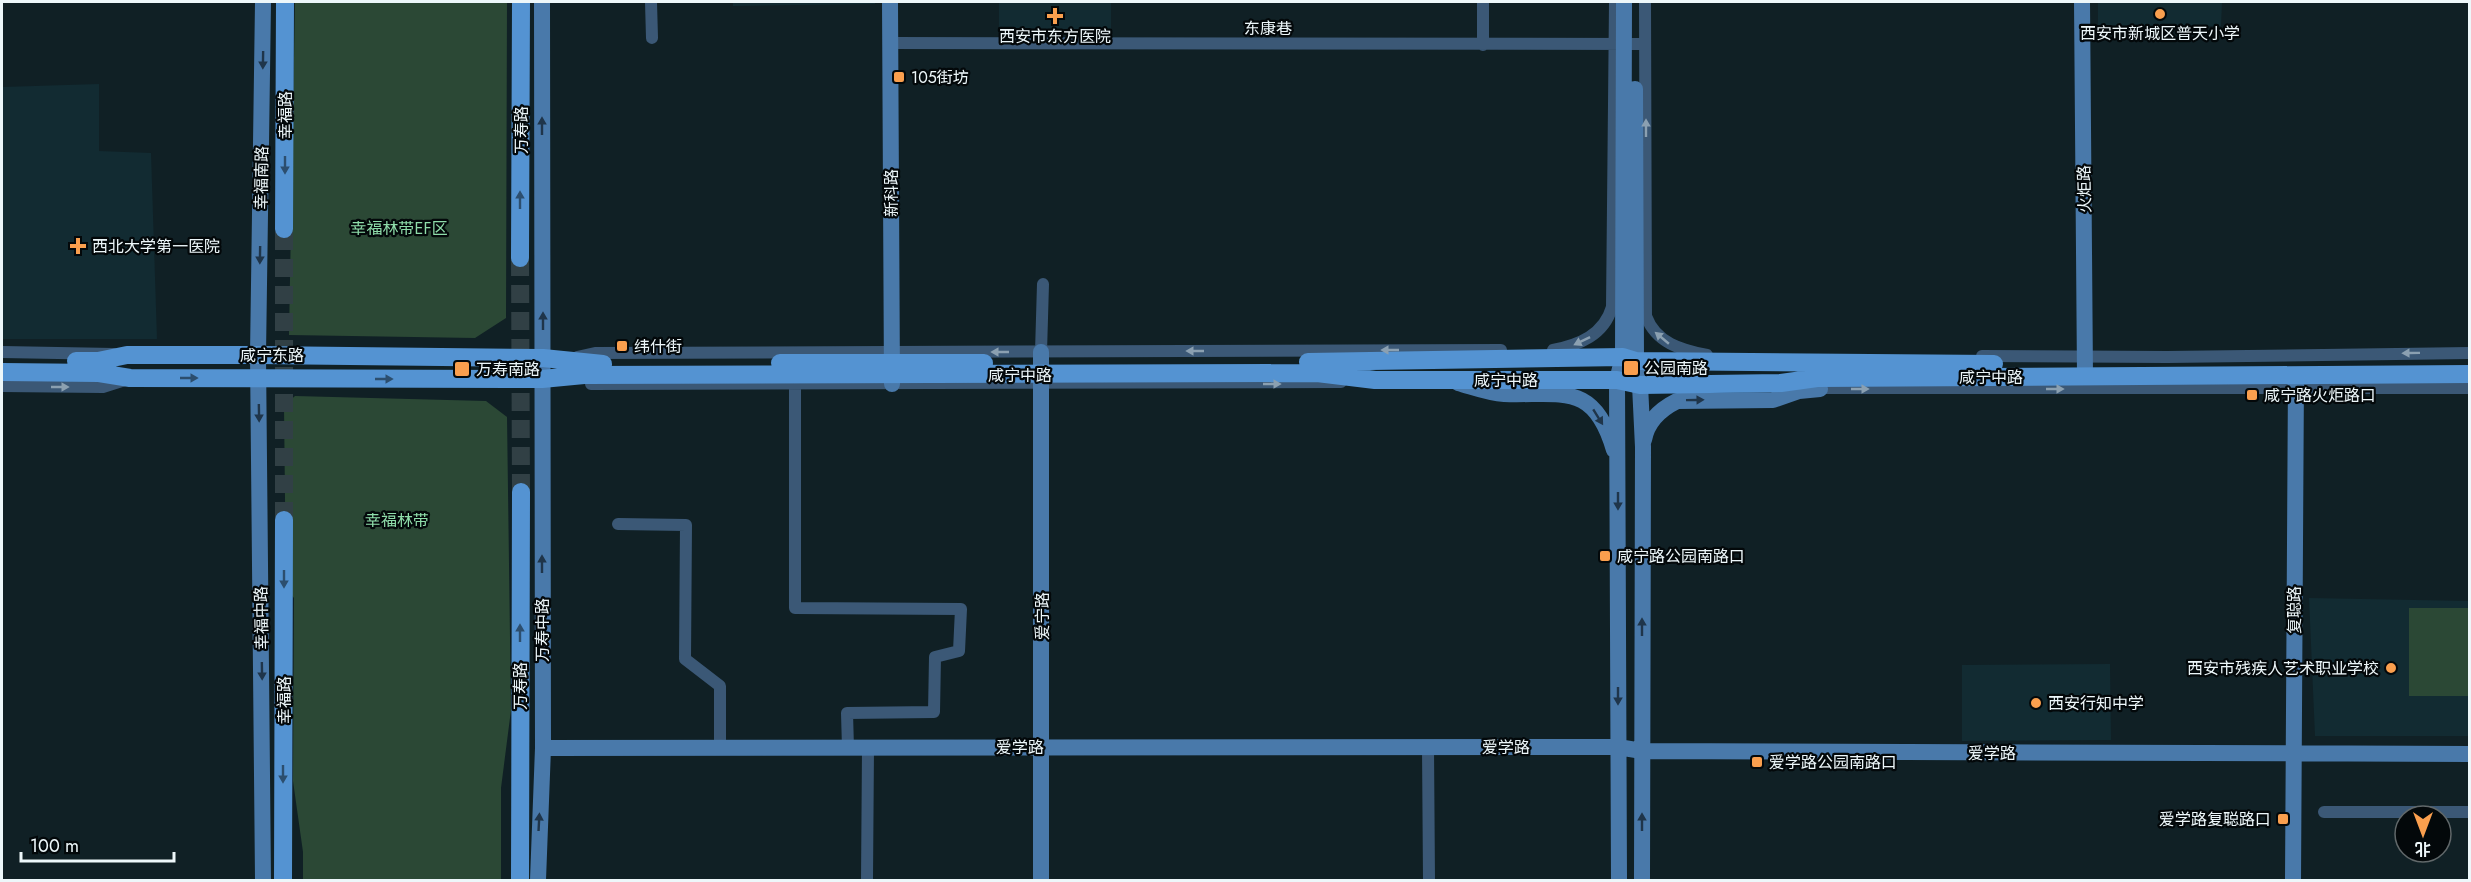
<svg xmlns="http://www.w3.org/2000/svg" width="2471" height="882" font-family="Jost,'Noto Sans SC',sans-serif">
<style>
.built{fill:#122b32}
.green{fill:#2b4835}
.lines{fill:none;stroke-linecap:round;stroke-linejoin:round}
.primary-tunnel{stroke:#314045;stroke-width:18;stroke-dasharray:18 9;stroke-linecap:butt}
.street{stroke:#3b5876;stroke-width:12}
.secondary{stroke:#4979aa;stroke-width:16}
.primary{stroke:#5493d2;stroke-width:18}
.oneway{fill:#1f354a}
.oneway2{fill:#8ba0b1}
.oneway3{fill:#2c4e6e}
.poi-dot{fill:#fa9f4e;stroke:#03080a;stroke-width:2}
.labels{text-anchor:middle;stroke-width:4.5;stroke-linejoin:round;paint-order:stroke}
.street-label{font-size:16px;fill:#edf7fa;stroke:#03080a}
.poi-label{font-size:16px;fill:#edf7fa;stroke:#03080a;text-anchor:start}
.park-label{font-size:16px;fill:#8fddaa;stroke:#03080a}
</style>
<rect width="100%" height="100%" fill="#102025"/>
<path class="built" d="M 733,2 L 875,2 L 875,4 L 733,6 Z
M 999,2 L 1111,2 L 1111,31 L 999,31 Z
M 2098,2 L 2222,2 L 2221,26 L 2098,26 Z
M 99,84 L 99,151 L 151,153 L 157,339 L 2,339 L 2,87 Z
M 2309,598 L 2469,601 L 2469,736 L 2315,736 Z
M 2110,664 L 2111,740 L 1962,741 L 1962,665 Z"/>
<path class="green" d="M 295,2 L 507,2 L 506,318 L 475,338 L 289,335 Z
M 295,396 L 486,401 L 507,417 L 511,710 L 501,788 L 501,880 L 303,880 L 303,852 L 293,781 L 294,598 L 286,589 L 284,406 Z
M 2409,608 L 2469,608 L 2469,696 L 2409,696 Z"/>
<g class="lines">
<path class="primary-tunnel" d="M 520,258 L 521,492
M 284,520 L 284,229"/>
<path class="street" d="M 651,2 L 652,38
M 1483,2 L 1483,45
M 1645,2 L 1646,316 C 1656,343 1681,350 1707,355
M 890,43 L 1645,44
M 1553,350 C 1579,345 1604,335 1612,307 L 1615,2
M 2,352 L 114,354
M 1041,352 L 1043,284
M 1982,356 L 2167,357 L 2470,353
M 577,357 L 595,353 L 1501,350
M 591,384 L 1341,382
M 795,384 L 795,608 L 961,609 L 959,651 L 935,657 L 934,712 L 847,713 L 848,748
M 2,386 L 103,387 L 125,380
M 1812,388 L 2470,388
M 618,524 L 686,525 L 685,659 L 720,686 L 720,748
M 1428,748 L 1429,880
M 2324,812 L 2470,812
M 867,880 L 868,748"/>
<path class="secondary" d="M 890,2 L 892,384
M 2082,2 L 2085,376
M 1635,89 L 1636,361 L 1640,385 L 1643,447 L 1642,880
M 1458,383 C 1473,387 1488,393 1504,394 C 1562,396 1594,381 1614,450
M 1644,440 C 1647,422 1661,409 1677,401 L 1773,400 L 1799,391 L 1820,389
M 543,748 L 1618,747 L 1642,751 L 2470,754
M 263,880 L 258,355 L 263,2
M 538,880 L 543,748 L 542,2
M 1041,880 L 1041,352
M 1619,880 L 1617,380 L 1623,357 L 1624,2
M 2293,880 L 2296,375"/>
<path class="primary" d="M 284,229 L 285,2
M 520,258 L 521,2
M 76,361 L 98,361 L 127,355 L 258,355 L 543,358 L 603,364
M 1308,362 L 1623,357 L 1636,361 L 1994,364
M 780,363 L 984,363
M 2,372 L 99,373 L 130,378 L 542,379 L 584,375 L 1317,373 L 1375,380 L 1617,380 L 1640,385 L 1781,383 L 1817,378 L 2470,374
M 283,880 L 284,520
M 520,880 L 521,492"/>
</g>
<defs><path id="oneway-solid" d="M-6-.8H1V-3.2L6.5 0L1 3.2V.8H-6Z" transform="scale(1.5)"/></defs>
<g class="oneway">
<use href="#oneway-solid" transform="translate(263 60) rotate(91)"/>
<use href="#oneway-solid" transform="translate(542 126) rotate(-90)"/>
<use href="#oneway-solid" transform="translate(260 255) rotate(91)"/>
<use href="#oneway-solid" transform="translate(543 321) rotate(-90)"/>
<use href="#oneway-solid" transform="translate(1695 400) rotate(-1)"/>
<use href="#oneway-solid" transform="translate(259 413) rotate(89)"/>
<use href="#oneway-solid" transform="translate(1598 417) rotate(58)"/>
<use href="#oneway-solid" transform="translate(1618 501) rotate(90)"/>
<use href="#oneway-solid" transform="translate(542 564) rotate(-90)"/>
<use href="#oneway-solid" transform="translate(1642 627) rotate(-90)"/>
<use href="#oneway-solid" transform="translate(262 671) rotate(89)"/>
<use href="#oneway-solid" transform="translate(1618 696) rotate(90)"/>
<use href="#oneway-solid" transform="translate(539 822) rotate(-87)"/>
<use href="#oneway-solid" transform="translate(1642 822) rotate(-90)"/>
</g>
<g class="oneway2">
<use href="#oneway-solid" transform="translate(1646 128) rotate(-90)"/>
<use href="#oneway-solid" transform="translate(1662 338) rotate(-140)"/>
<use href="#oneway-solid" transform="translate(1582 341) rotate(154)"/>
<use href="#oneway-solid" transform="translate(1390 350) rotate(-180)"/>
<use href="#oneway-solid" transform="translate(1195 351) rotate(180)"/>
<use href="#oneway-solid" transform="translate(1000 352) rotate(180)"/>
<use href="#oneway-solid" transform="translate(2411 353) rotate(179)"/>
<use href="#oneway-solid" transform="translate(1272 384)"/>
<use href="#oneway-solid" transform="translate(60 387)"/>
<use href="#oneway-solid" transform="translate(1860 389)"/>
<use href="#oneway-solid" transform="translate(2055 389)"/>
</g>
<g class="oneway3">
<use href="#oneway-solid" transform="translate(285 165) rotate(90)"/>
<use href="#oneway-solid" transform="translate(520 200) rotate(-90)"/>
<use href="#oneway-solid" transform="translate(189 378)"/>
<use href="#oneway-solid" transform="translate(384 379)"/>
<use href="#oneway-solid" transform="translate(284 579) rotate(90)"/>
<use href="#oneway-solid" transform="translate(520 633) rotate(-90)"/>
<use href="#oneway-solid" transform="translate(283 774) rotate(90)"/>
</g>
<g class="poi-dot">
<circle cx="2160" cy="14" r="6"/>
<path d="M1052 7h6v6h6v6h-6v6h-6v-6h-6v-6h6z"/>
<rect x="893" y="71" width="12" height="12" rx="3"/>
<path d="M75 237h6v6h6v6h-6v6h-6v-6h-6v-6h6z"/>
<rect x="616" y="340" width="12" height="12" rx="3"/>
<rect x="1623" y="360" width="16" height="16" rx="3"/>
<rect x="454" y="361" width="16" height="16" rx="3"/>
<rect x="2246" y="389" width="12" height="12" rx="3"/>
<rect x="1599" y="550" width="12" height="12" rx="3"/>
<circle cx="2391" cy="668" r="6"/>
<circle cx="2036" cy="703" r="6"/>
<rect x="1751" y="756" width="12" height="12" rx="3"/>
<rect x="2277" y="813" width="12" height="12" rx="3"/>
</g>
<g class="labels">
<g class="street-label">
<text x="1268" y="34">东康巷</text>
<text transform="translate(285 115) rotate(-90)" y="6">幸福路</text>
<text transform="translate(521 130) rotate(-90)" y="6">万寿路</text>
<text transform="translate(261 178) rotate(-89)" y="6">幸福南路</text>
<text transform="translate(2084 189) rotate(-91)" y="6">火炬路</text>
<text transform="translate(891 193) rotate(-90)" y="6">新科路</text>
<text x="272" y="361">咸宁东路</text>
<text x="1020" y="381">咸宁中路</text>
<text x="1991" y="383">咸宁中路</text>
<text x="1506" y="386">咸宁中路</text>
<text transform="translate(2294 610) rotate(-90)" y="6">复聪路</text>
<text transform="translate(1042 616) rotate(-90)" y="6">爱宁路</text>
<text transform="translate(261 618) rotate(-91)" y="6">幸福中路</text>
<text transform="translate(542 630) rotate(-90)" y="6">万寿中路</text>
<text transform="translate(520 686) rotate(-90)" y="6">万寿路</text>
<text transform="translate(284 700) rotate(-90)" y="6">幸福路</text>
<text x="1020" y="753">爱学路</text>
<text x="1506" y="753">爱学路</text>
<text x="1992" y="759">爱学路</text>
</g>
<g class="poi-label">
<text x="2160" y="39" text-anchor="middle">西安市新城区普天小学</text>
<text x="1055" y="42" text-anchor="middle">西安市东方医院</text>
<text x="911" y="83">105街坊</text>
<text x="92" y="252">西北大学第一医院</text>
<text x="634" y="352">纬什街</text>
<text x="1644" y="374">公园南路</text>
<text x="476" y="375">万寿南路</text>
<text x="2264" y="401">咸宁路火炬路口</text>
<text x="1617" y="562">咸宁路公园南路口</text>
<text x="2379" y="674" text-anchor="end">西安市残疾人艺术职业学校</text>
<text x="2048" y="709">西安行知中学</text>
<text x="1769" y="768">爱学路公园南路口</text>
<text x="2271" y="825" text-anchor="end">爱学路复聪路口</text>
</g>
<g class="park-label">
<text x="399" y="234">幸福林带EF区</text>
<text x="397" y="526">幸福林带</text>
</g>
</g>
<rect width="2471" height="882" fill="none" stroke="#edf7fa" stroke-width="6"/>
<g transform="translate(2423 834) rotate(180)"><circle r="28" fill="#03080a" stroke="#61686a" stroke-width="1.5"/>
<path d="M0-4.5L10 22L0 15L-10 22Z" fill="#fa9f4e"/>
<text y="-9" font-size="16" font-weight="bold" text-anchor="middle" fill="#edf7fa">北</text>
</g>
<path d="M21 852v9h153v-9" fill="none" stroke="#edf7fa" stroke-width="3"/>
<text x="30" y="852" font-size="18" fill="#edf7fa" stroke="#03080a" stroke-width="4.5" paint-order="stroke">100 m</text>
</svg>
